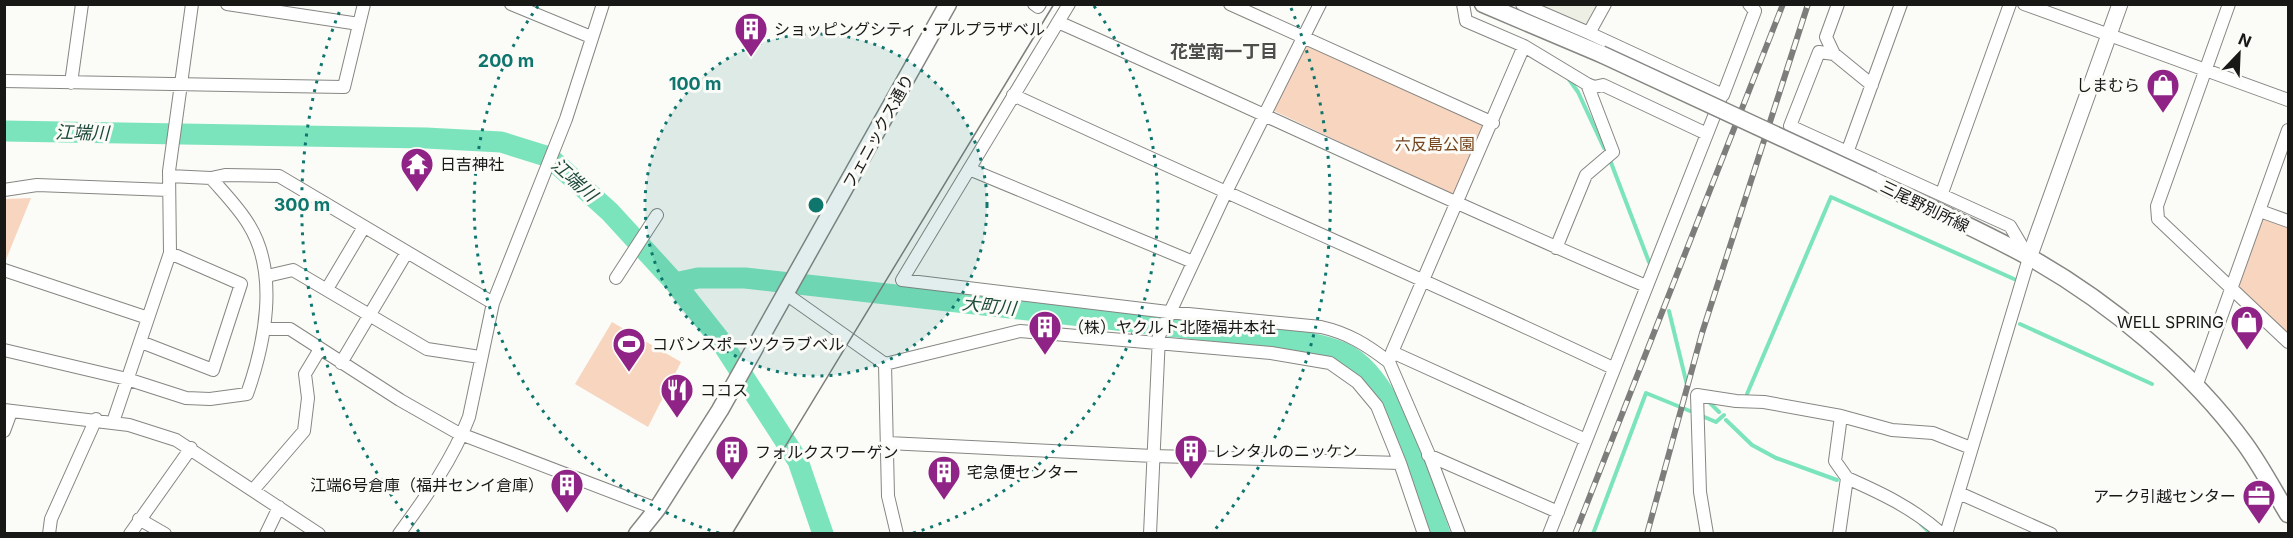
<svg xmlns="http://www.w3.org/2000/svg" width="2293" height="538" font-family="Inter,'Noto Sans JP',sans-serif">
<style>
.built{fill:#edeee4}
.green{fill:#f7d5bf}
.lines{fill:none;stroke-linecap:round;stroke-linejoin:round}
.stream{stroke:#7be4bd;stroke-width:4}
.river{stroke:#7be4bd;stroke-width:21}
.minor-casing{stroke:#868683;stroke-width:14}
.tertiary-casing{stroke:#868683;stroke-width:17}
.secondary-casing{stroke:#868683;stroke-width:19}
.minor{stroke:#fff;stroke-width:12}
.tertiary{stroke:#fff;stroke-width:15}
.secondary{stroke:#fff;stroke-width:16}
.tram{stroke:#7d7d7b;stroke-width:1.5}
.rail-casing{stroke:#7d7d7b;stroke-width:6}
.rail{stroke:#fbfbf8;stroke-width:4;stroke-dasharray:11;stroke-linecap:butt}
.secondary-bridge-casing{stroke:#868683;stroke-width:19;stroke-linecap:butt}
.secondary-bridge{stroke:#fff;stroke-width:16}
.ring{fill:none;stroke:#0f766e;stroke-width:3;stroke-dasharray:3 6}
.labels{text-anchor:middle;stroke-width:6;stroke-linejoin:round;paint-order:stroke}
.poi-label{font-size:16px;fill:#181817;stroke:#fbfbf8;text-anchor:start}
.street-label{font-size:16px;fill:#181817;stroke:#fbfbf8}
.park-label{font-size:16px;fill:#75441d;stroke:#fbfbf8}
.neighbourhood-label{font-size:18px;font-weight:bold;fill:#4d4d4b;stroke:#fbfbf8}
.water-label{font-size:18px;font-style:italic;fill:#1b4839;stroke:#fbfbf8}
.centre{fill:#0f766e;stroke:#fbfbf8;stroke-width:3}
.ring-label{font-size:18px;text-anchor:middle;font-weight:bold;fill:#0f766e;stroke:#fbfbf8;stroke-width:6;stroke-linejoin:round;paint-order:stroke}
</style>
<rect width="100%" height="100%" fill="#fbfbf8"/>
<path class="built" d="M 1532,5 L 1601,5 L 1588,28 Z"/>
<path class="green" d="M 1306,43 L 1486,124 L 1455,196 L 1272,110 Z
M 31,198 L 5,262 L 5,199 Z
M 2262,217 L 2288,226 L 2288,337 L 2237,288 Z
M 612,322 L 681,362 L 648,427 L 575,384 Z"/>
<g class="lines">
<path class="stream" d="M 1568,78 L 1578,92 L 1604,148
M 1610,160 L 1649,262
M 1669,311 L 1687,385
M 2020,324 L 2152,384
M 1747,394 L 1831,197 L 2014,279
M 1709,402 L 1719,412
M 1702,416 L 1716,422 L 1724,415
M 1726,420 L 1752,445 L 1776,458 L 1837,480
M 1921,524 L 1931,534
M 1593,534 L 1646,393 L 1690,411"/>
<path class="river" d="M 4,131 L 426,138 L 501,142 L 549,157 L 610,212 L 675,283 L 720,340 L 798,461 L 823,534
M 675,283 L 698,278 L 745,278 L 1301,341 C 1318,345 1335,348 1349,356 C 1397,385 1421,482 1440,534"/>
<g class="minor-casing">
<path id="minor" d="M 227,4 L 359,24
M 511,4 L 591,37
M 1034,4 L 1038,7 L 1040,4
M 1069,4 L 902,280 L 1168,312 L 1321,327 C 1348,333 1367,345 1389,362 L 1392,352
M 1230,4 L 1493,123
M 1463,4 L 1466,21 L 1524,46 L 1587,84 L 1594,87 L 1603,85 L 1707,134 L 1549,534
M 1522,4 L 1589,33 L 1605,4
M 2024,4 L 2288,100
M 2229,4 L 2157,206 L 2158,219 L 2288,342
M 1058,22 C 1255,109 1448,202 1646,286
M 1589,33 L 1723,95 L 1755,11 L 1749,4
M 1524,46 L 1392,352 L 1586,440
M 1834,54 L 1826,37 L 1838,4
M 4,81 L 344,87 L 364,4
M 71,83 L 82,4
M 1872,85 L 1834,54 L 1819,52 L 1790,126 L 2010,226 L 2029,258 L 1946,534
M 1013,95 C 1213,188 1414,274 1613,368
M 1707,134 L 1720,101
M 1848,150 L 1901,4
M 969,169 L 1193,262
M 211,178 L 225,175 L 279,176 L 493,303
M 4,190 L 37,185 L 168,190
M 1942,193 L 2010,4
M 2260,211 L 2288,221
M 1556,248 L 1586,175 L 1613,152 L 1587,84
M 4,270 L 148,318
M 267,276 L 293,270 L 427,349 L 480,357
M 616,278 L 657,215
M 327,289 L 364,227
M 786,294 L 885,364
M 264,329 L 290,329 L 400,400 L 458,433 L 657,509
M 141,342 L 213,370 L 241,284 L 170,253
M 4,350 L 127,379 L 186,398 L 210,399 L 247,394 C 265,343 279,274 249,225 C 239,208 224,193 211,178 L 169,176
M 1389,362 L 1430,457 L 1459,534
M 341,363 L 407,252
M 2196,387 L 2288,130
M 4,410 L 129,425 L 176,440 L 319,534
M 113,422 L 170,253 L 169,171 L 192,4
M 4,431 L 11,412
M 888,443 L 1153,456 L 1400,463
M 1428,455 L 1558,512
M 1847,478 C 1881,493 1913,508 1942,534
M 254,489 L 304,431 L 308,398 L 305,374 L 320,349
M 1959,493 L 2051,534
M 139,519 L 165,534
M 49,534 L 51,519 L 96,419
M 130,534 L 191,448
M 266,534 L 279,507
M 399,534 C 426,497 453,459 469,417 L 493,303 L 566,119 L 603,4
M 897,534 L 888,496 L 885,364 L 1020,331 L 1271,353 L 1330,363 L 1357,382 L 1377,406 L 1400,463 L 1424,534
M 1150,534 L 1159,336 L 1225,194 L 1320,4
M 1707,534 L 1700,492 L 1697,395 L 1736,401 L 1764,402 L 1841,416 L 1892,430 L 1933,433 L 1971,448
M 1839,534 L 1847,478 L 1835,461 L 1841,416"/>
</g>
<g class="tertiary-casing">
<path id="tertiary" d="M 2029,258 L 2120,4"/>
</g>
<g class="secondary-casing">
<path id="secondary" d="M 1483,4 L 1601,54
M 1873,180 C 1925,206 1978,229 2029,257 C 2108,301 2192,371 2245,444 C 2261,466 2274,491 2288,514
M 637,534 L 657,509 L 720,410 L 948,4"/>
</g>
<use href="#minor" class="minor"/>
<use href="#tertiary" class="tertiary"/>
<use href="#secondary" class="secondary"/>
<path class="tram" d="M 732,534 L 1054,4"/>
<g class="rail-casing">
<path id="rail" d="M 1575,534 L 1783,4
M 1647,534 L 1702,333 L 1808,4"/>
</g>
<use href="#rail" class="rail"/>
<g class="secondary-bridge-casing">
<path id="secondary-bridge" d="M 1601,54 L 1873,180"/>
</g>
<use href="#secondary-bridge" class="secondary-bridge"/>
</g>
<circle cx="816" cy="205" r="171" fill="#0f766e" fill-opacity=".12"/>
<g class="ring">
<circle cx="816" cy="205" r="171"/>
<path d="M719 533A342 342 0 0 1 538 6M1094 6A342 342 0 0 1 913 533"/>
<path d="M419 532A514 514 0 0 1 341 8M1291 8A514 514 0 0 1 1213 532"/>
</g>
<defs>
<g id="building-pin" transform="scale(1.725)"><path d="M0 17L-7.5 6A9.5 9.5 0 1 1 7.5 6Z" fill="#8f2386" stroke="#fbfbf8"/><path d="M-4-6H4V6H1V3H-1V6H-4ZM-2.5-4.3h1.7v1.8h-1.7ZM.8-4.3h1.7v1.8H.8ZM-2.5-1h1.7V.8h-1.7ZM.8-1h1.7V.8H.8Z" fill="#fff"/></g>
<g id="shop-pin" transform="scale(1.725)"><path d="M0 17L-7.5 6A9.5 9.5 0 1 1 7.5 6Z" fill="#8f2386" stroke="#fbfbf8"/><path d="M-5-2.5h2.3a2.7 3.5 0 0 1 5.4 0H5L5.5 6h-11ZM-1.5-2.5h3a1.5 2.3 0 0 0-3 0Z" fill="#fff"/></g>
<g id="temple-pin" transform="scale(1.725)"><path d="M0 17L-7.5 6A9.5 9.5 0 1 1 7.5 6Z" fill="#8f2386" stroke="#fbfbf8"/><path d="M0-6L5-2H3V0L6.5 2.5H4V6H1.5V3h-3V6H-4V2.5H-6.5L-3 0V-2H-5Z" fill="#fff"/></g>
<g id="stadium-pin" transform="scale(1.725)"><path d="M0 17L-7.5 6A9.5 9.5 0 1 1 7.5 6Z" fill="#8f2386" stroke="#fbfbf8"/><path d="M0-5a6.5 5 0 1 0 0 10a6.5 5 0 1 0 0-10ZM-3.5-1.8h7v3.6h-7Z" fill="#fff"/></g>
<g id="restaurant-pin" transform="scale(1.725)"><path d="M0 17L-7.5 6A9.5 9.5 0 1 1 7.5 6Z" fill="#8f2386" stroke="#fbfbf8"/><path d="M-5-6h1v4h1v-4h1v4h1v-4h1v5L-1.5 .5V6h-2V.5L-5-1ZM5-6V6H3V1.5H1.5Q1.5-4 5-6Z" fill="#fff"/></g>
<g id="office-pin" transform="scale(1.725)"><path d="M0 17L-7.5 6A9.5 9.5 0 1 1 7.5 6Z" fill="#8f2386" stroke="#fbfbf8"/><path d="M-6-3h4V-5.5h4V-3h4V5H-6ZM-1-4.5V-3h2v-1.5ZM-6 0V1H6V0Z" fill="#fff"/></g>
</defs>
<g fill-rule="evenodd">
<use href="#building-pin" x="751" y="29"/>
<use href="#shop-pin" x="2163" y="85"/>
<use href="#temple-pin" x="417" y="164"/>
<use href="#shop-pin" x="2247" y="322"/>
<use href="#building-pin" x="1045" y="327"/>
<use href="#stadium-pin" x="629" y="344"/>
<use href="#restaurant-pin" x="677" y="390"/>
<use href="#building-pin" x="1191" y="451"/>
<use href="#building-pin" x="732" y="452"/>
<use href="#building-pin" x="944" y="472"/>
<use href="#building-pin" x="567" y="485"/>
<use href="#office-pin" x="2259" y="496"/>
</g>
<g class="labels">
<g class="poi-label">
<text x="774" y="35">ショッピングシティ・アルプラザベル</text>
<text x="2140" y="91" text-anchor="end">しまむら</text>
<text x="440" y="170">日吉神社</text>
<text x="2224" y="328" text-anchor="end">WELL SPRING</text>
<text x="1068" y="333">（株）ヤクルト北陸福井本社</text>
<text x="652" y="350">コパンスポーツクラブベル</text>
<text x="700" y="396">ココス</text>
<text x="1214" y="457">レンタルのニッケン</text>
<text x="755" y="458">フォルクスワーゲン</text>
<text x="967" y="478">宅急便センター</text>
<text x="544" y="491" text-anchor="end">江端6号倉庫（福井センイ倉庫）</text>
<text x="2236" y="502" text-anchor="end">アーク引越センター</text>
</g>
<g class="street-label">
<text transform="translate(878 131) rotate(-61)" y="6">フェニックス通り</text>
<text transform="translate(1925 206) rotate(26)" y="6">三尾野別所線</text>
</g>
<g class="park-label">
<text x="1435" y="150">六反島公園</text>
</g>
<g class="neighbourhood-label">
<text x="1224" y="58">花堂南一丁目</text>
</g>
<g class="water-label">
<text transform="translate(82 133) rotate(1)" y="6">江端川</text>
<text transform="translate(574 180) rotate(42)" y="6">江端川</text>
<text transform="translate(989 306) rotate(6)" y="6">大町川</text>
</g>
</g>
<circle cx="816" cy="205" r="9" class="centre"/>
<g class="ring-label">
<text x="506" y="67">200 m</text>
<text x="695" y="90">100 m</text>
<text x="302" y="211">300 m</text>
</g>
<rect width="2293" height="538" fill="none" stroke="#181817" stroke-width="12"/>
<g transform="translate(2239 54) rotate(23)" stroke="#fbfbf8" stroke-width="4.5" paint-order="stroke">
<path d="M0-4.5L10 22L0 15L-10 22Z" fill="#181817"/>
<text y="-9" font-size="16" font-weight="bold" text-anchor="middle" fill="#181817">N</text>
</g>
</svg>
